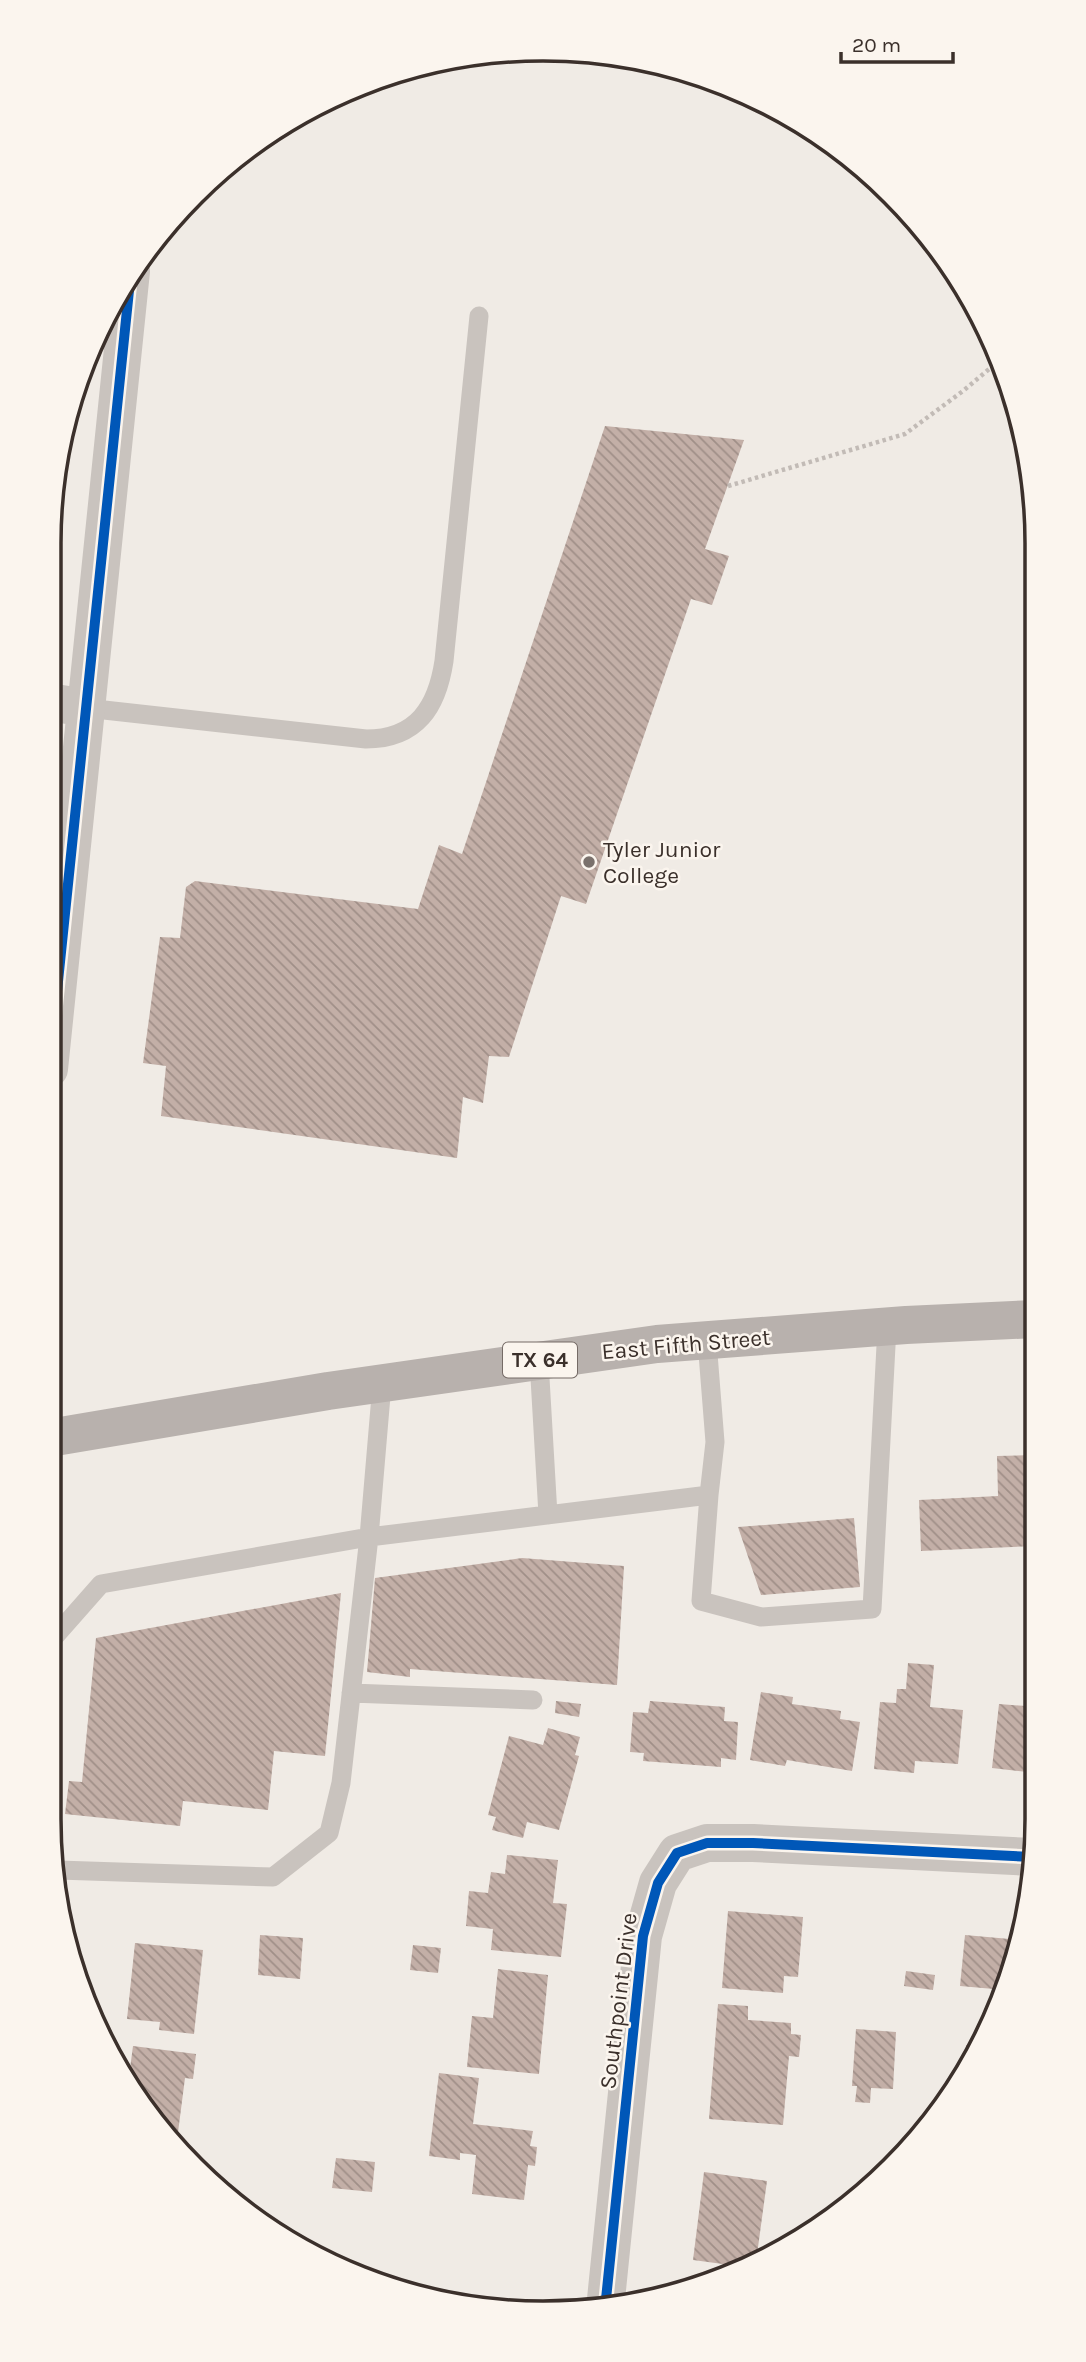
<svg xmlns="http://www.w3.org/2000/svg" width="1086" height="2362" font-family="Karla,sans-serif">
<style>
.building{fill:url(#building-back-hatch)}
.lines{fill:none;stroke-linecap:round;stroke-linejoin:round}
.path{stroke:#c2bbb6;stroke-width:4.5;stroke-dasharray:3.5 3.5;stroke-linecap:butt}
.service{stroke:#c9c3be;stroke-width:19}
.minor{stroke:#c9c3be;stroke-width:38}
.primary{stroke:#b8b1ad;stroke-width:38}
.cycleway-casing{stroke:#fbf5ee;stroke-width:15}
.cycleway{stroke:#0057b8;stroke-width:10}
.poi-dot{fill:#7a716c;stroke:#fbf5ee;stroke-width:2.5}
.labels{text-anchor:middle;stroke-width:5;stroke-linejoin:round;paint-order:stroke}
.shield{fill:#fbf5ee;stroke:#756b66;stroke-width:2}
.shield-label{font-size:21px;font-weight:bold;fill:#3b302b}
.poi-label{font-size:23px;fill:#3b302b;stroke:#fbf5ee;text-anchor:start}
.street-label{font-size:23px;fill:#3b302b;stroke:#fbf5ee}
.rim{fill:none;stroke:#3b302b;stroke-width:3.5}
</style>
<defs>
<pattern id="building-back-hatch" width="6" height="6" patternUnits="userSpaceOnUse" patternTransform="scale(1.75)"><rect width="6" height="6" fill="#c3afa7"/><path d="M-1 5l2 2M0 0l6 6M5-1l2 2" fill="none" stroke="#a08f88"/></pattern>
</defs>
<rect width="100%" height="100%" fill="#f0ebe5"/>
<path class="building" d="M 605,426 L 744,440 L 705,549 L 729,556 L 712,605 L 691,599 L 586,904 L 561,896 L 509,1057 L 489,1056 L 483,1103 L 463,1097 L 457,1158 L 161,1116 L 166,1066 L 143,1063 L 160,937 L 180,938 L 186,887 L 195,881 L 418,909 L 439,845 L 462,854 Z
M 1036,1455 L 1036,1546 L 921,1551 L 919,1500 L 998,1496 L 997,1456 Z
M 854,1518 L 860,1587 L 761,1595 L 738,1527 Z
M 522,1558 L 624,1566 L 617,1685 L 410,1669 L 410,1677 L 367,1672 L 375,1578 Z
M 341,1593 L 325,1756 L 274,1751 L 268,1810 L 183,1801 L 180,1826 L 65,1814 L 69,1781 L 82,1782 L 96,1638 Z
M 908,1663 L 934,1665 L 930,1707 L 963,1710 L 958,1764 L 915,1761 L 914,1773 L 874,1769 L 880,1702 L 896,1703 L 897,1689 L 906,1689 Z
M 761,1692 L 793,1697 L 792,1704 L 841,1711 L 840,1719 L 860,1722 L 852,1771 L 787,1760 L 785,1766 L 750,1760 Z
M 556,1701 L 581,1704 L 579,1717 L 555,1713 Z
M 650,1701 L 725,1707 L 724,1721 L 738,1722 L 736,1760 L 721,1758 L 721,1767 L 643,1761 L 644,1753 L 630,1752 L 633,1712 L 648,1713 Z
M 999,1704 L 1037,1707 L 1037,1773 L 992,1768 Z
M 548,1728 L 580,1737 L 575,1755 L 579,1756 L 559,1830 L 527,1822 L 523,1838 L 492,1830 L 496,1817 L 488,1815 L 509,1736 L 543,1745 Z
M 507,1855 L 558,1860 L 553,1903 L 567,1904 L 561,1957 L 491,1950 L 493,1929 L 466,1926 L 469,1891 L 488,1893 L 491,1872 L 505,1874 Z
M 728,1911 L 803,1917 L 798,1977 L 784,1976 L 783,1993 L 722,1988 Z
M 260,1935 L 303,1938 L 300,1979 L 258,1975 Z
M 965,1935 L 1020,1940 L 1005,1990 L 960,1986 Z
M 135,1943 L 203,1950 L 194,2034 L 159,2030 L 160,2022 L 127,2019 Z
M 413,1945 L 441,1948 L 438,1973 L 410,1970 Z
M 498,1969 L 548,1975 L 539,2074 L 467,2067 L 472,2016 L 493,2018 Z
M 906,1971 L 935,1975 L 933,1990 L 904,1986 Z
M 718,2004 L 748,2006 L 748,2020 L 791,2023 L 791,2034 L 801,2035 L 799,2057 L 789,2056 L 783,2125 L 709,2119 Z
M 856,2029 L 896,2032 L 893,2089 L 871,2088 L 870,2103 L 855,2102 L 857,2086 L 852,2086 Z
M 966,2045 L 976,2046 L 966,2062 Z
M 133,2046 L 196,2054 L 193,2079 L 185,2078 L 176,2148 L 128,2084 Z
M 439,2073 L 479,2078 L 473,2124 L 533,2131 L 530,2146 L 537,2147 L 535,2166 L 528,2165 L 524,2200 L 472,2194 L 476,2155 L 460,2153 L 460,2160 L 429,2156 Z
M 336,2158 L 375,2162 L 372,2192 L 332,2188 Z
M 704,2172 L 767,2181 L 756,2262 L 745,2267 L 693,2260 Z"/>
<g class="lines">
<path class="path" d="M 728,486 L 905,434 L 963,391 L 1001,359"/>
<path class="service" d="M 86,708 L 366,739 C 417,739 437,707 444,661 L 479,316
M 49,804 L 76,807
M 539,1361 L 548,1515
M 709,1495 L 701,1601 L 761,1617 L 872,1609 L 887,1327
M 49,1643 L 101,1584 L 369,1537 L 709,1495 L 715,1442 L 707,1341
M 351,1693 L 533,1700
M 58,1870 L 273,1877 L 329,1833 L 341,1783 L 369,1537 L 382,1384"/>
<path class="minor" d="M 49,702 L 86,708
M 49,1069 L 131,271
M 605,2309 L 643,1936 L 658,1883 L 677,1853 L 707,1843 L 753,1843 L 1033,1857"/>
<path class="primary" d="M 49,1438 L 328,1391 L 657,1344 L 906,1325 L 1035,1319"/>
<g class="cycleway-casing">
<path id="cycleway" d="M 49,1069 L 131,271
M 605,2309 L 643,1936 L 658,1883 L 677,1853 L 707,1843 L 753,1843 L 1033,1857"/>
</g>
<use href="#cycleway" class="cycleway"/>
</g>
<circle class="poi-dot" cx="589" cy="862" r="7"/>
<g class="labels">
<rect class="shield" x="503" y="1342.5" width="74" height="35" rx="5"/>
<g class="shield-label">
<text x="540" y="1367">TX 64</text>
</g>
<g class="poi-label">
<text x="603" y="857">Tyler Junior<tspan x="603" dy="26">College</tspan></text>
</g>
<g class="street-label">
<text transform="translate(686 1344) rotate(-5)" y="8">East Fifth Street</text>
<text transform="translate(618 2001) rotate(-83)" y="8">Southpoint Drive</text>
</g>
</g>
<path d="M0 0H1086V2362H0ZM543 61H543A482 482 0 0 1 1025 543V1819A482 482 0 0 1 543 2301H543A482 482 0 0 1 61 1819V543A482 482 0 0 1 543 61Z" fill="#fbf5ee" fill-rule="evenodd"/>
<path class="rim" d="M543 61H543A482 482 0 0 1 1025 543V1819A482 482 0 0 1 543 2301H543A482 482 0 0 1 61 1819V543A482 482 0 0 1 543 61Z"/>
<path d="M841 52v10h112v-10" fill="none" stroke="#3b302b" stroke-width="3.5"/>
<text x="852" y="52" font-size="21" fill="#3b302b" stroke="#fbf5ee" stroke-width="5" paint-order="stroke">20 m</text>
</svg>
